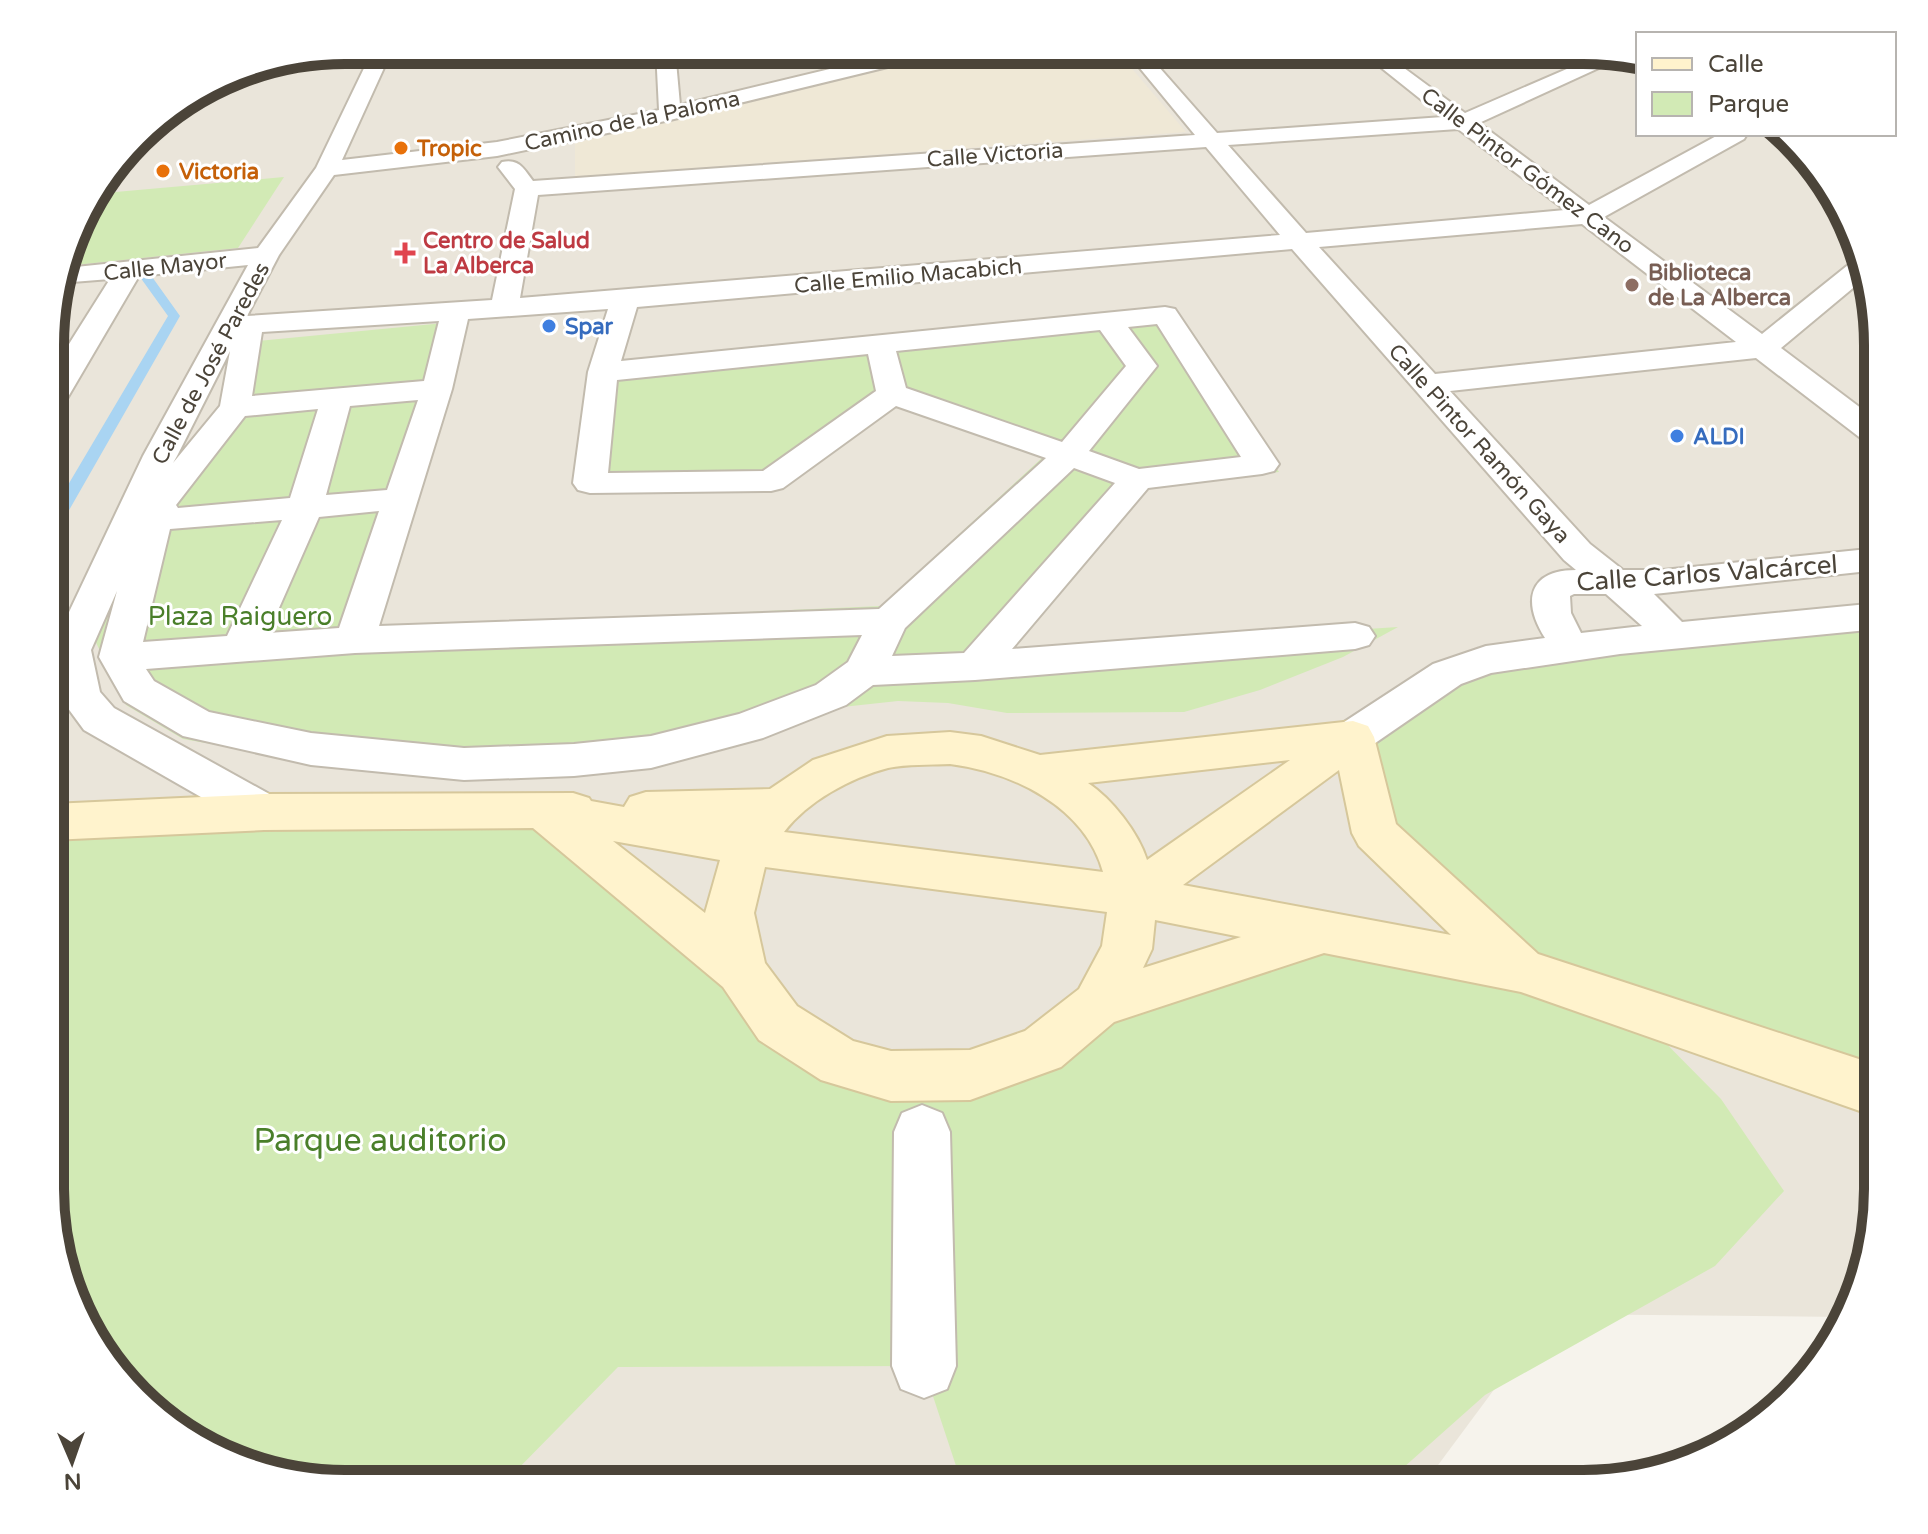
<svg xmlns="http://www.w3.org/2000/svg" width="1928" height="1534" font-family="'Varela Round',sans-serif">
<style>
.residential{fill:#eae5da}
.education{fill:#efe8d6}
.green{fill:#d2eab5}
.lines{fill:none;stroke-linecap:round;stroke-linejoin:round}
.stream{fill:#a9d4f2;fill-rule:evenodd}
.street-casing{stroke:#c2bbae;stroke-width:4}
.secondary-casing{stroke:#d6c79b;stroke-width:4}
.street{fill:#fff;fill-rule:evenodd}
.secondary{fill:#fff3cd;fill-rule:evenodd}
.food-dot{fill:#e8710a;stroke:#fff;stroke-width:3}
.health-dot{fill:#e0444e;stroke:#fff;stroke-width:3}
.education-dot{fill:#8d6e63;stroke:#fff;stroke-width:3}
.shop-dot{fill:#3f7fe0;stroke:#fff;stroke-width:3}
.labels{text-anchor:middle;stroke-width:6;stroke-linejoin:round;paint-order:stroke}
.far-street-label{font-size:22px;fill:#4b4439;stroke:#fff}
.far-food-label{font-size:22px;font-weight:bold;fill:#c56008;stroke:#fff;text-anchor:start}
.far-health-label{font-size:22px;font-weight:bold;fill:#be3a42;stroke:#fff;text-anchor:start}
.far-education-label{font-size:22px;font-weight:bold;fill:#785e54;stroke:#fff;text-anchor:start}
.far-shop-label{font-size:22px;font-weight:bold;fill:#366cbe;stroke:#fff;text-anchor:start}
.street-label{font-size:26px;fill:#4b4439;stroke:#fff}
.park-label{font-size:26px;fill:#4a7f2a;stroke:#fff}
.near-park-label{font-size:32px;fill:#4a7f2a;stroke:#fff}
.rim{fill:none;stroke:#4b4439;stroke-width:10}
</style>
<rect width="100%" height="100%" fill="#f6f3ec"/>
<path class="residential" d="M 345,50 L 1602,51 L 1638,59 L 1638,134 L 1785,134 L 1855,232 L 1878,345 L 1877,1209 L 1855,1302 L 1846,1317 L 1550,1314 L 1424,1484 L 326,1483 L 233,1462 L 150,1410 L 51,1209 L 53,306 L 89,198 L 151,123 L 250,66 Z"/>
<path class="education" d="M 965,50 L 1116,50 L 1186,132 L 575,177 L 575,143 Z"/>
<path class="green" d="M 284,177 L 238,248 L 66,266 L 93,194 Z
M 1169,313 L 1279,472 L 1139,486 L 991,653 L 1398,627 L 1343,657 L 1260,690 L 1184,712 L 1007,713 L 948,703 L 898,701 L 833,708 L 742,742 L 356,769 L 183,739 L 126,705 L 88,626 L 258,341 L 444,323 L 366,629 L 881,606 L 1043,457 L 883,403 L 772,483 L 585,489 L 593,370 Z
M 1878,616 L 1877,1091 L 1631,1008 L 1721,1099 L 1784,1191 L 1715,1266 L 1485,1395 L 1385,1484 L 962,1484 L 923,1366 L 618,1367 L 504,1483 L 326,1483 L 233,1462 L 150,1410 L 81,1320 L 51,1209 L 51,822 L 264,812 L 544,811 L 779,1023 L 970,1075 L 1325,932 L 1520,970 L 1375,833 L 1353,737 L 1447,674 Z"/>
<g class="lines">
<path class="stream" d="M 142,274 L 150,274 L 180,316 L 60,526 L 52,531 L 52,512 L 168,316 L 140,277 Z"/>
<g class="street-casing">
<path id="street" d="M 345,50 L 450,50 L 441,56 L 388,59 L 342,160 L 497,142 L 659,110 L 656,50 L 675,50 L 680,105 L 909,50 L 943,50 L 941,54 L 670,120 L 497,156 L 334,175 L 279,255 L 247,316 L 492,300 L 515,189 L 498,167 L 502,162 C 519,158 524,169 533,181 L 1195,135 L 1125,50 L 1145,50 L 1149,55 L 1215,50 L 1316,50 L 1307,56 L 1158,66 L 1217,133 L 1443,117 L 1359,50 L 1381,51 L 1465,113 L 1606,52 L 1625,56 L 1479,123 L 1589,205 L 1720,134 L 1747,134 L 1744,139 L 1604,217 L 1762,334 L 1853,261 L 1861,259 L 1865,278 L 1781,348 L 1878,421 L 1878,446 L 1867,443 L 1756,358 L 1450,391 L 1590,544 L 1623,570 L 1663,570 L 1878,548 L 1878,570 L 1654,594 L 1682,622 L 1878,603 L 1878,629 L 1620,654 L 1491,673 L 1461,684 L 1368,748 L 1353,753 L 1338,748 L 1332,737 L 1338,726 L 1433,664 L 1486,646 L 1545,638 C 1522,602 1528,570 1576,570 L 1564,560 L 1292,249 L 637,307 L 621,361 L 1165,307 L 1175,309 L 1279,464 L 1274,471 L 1262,474 L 1148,488 L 1012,649 L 1355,623 L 1369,627 L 1375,636 L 1369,645 L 1355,649 L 975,680 L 873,685 L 846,705 L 763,738 L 651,768 L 574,776 L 464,780 L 311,765 L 183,736 L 124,701 L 99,657 L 117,591 L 91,650 L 100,692 L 114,708 L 280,800 L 287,812 L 280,824 L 264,830 L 248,824 L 84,730 L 59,696 L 52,698 L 52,648 L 143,456 L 248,265 L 139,276 L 68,397 L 63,404 L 52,406 L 52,371 L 110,279 L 60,283 L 66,268 L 258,248 L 316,168 L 368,60 L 293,65 L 284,60 ZM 1458,129 L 1565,210 L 1306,233 L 1228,145 ZM 1206,147 L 1280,235 L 520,298 L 538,195 ZM 1582,224 L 1736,342 L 1435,374 L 1319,247 ZM 608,309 L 588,372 L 573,483 L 578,490 L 590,493 L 771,491 L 783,488 L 896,406 L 1046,458 L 879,609 L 379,626 L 452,389 L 468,319 ZM 439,321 L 424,381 L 252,396 L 262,332 ZM 1157,324 L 1241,457 L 1139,469 L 1089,451 L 1157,366 L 1128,327 ZM 1100,330 L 1126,366 L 1062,442 L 906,388 L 896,351 ZM 230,351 L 220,406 L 173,463 L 177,456 ZM 868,354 L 876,391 L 763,471 L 608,473 L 617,380 ZM 418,400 L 387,490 L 326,495 L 350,406 ZM 318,409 L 290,498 L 178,508 L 176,505 L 245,416 ZM 1074,468 L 1115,483 L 964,653 L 892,656 L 905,628 ZM 379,511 L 339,628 L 268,633 L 319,517 ZM 282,520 L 227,636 L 143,642 L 170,529 ZM 1574,594 L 1606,594 L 1642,626 L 1581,633 L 1571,613 L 1570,596 ZM 862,635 L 848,662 L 816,685 L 739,714 L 651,736 L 574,744 L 464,748 L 311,733 L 209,712 L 154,681 L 146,669 L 355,653 Z
M 922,1105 L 942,1113 L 950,1132 L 956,1366 L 947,1389 L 924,1398 L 901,1389 L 892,1366 L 894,1132 L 902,1113 Z"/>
</g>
<g class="secondary-casing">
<path id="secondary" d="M 1353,721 L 1368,726 L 1374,737 L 1396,824 L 1538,954 L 1877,1065 L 1877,1117 L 1521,992 L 1324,953 L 1114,1022 L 1061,1067 L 970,1100 L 891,1101 L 821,1080 L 759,1040 L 723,987 L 533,828 L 264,830 L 51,840 L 52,804 L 264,794 L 573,793 L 589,798 L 591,801 L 624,807 L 630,797 L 646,792 L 770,789 L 813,760 L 887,736 L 950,732 L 981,736 L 1040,755 ZM 1290,760 L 1147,860 C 1138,832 1112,799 1088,783 ZM 950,764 C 1012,772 1085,806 1103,872 L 784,832 C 808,801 850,778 888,768 C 907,764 930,765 950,764 ZM 1339,770 L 1352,833 L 1359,846 L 1451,935 L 1183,885 ZM 613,841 L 720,860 L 705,913 ZM 765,867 L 1107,912 L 1102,946 L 1079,989 L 1025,1031 L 970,1050 L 891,1051 L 853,1041 L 797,1006 L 765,963 L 754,913 ZM 1155,920 L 1241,937 L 1143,968 L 1152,949 Z"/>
</g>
<use href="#street" class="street"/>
<use href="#secondary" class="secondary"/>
</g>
<g class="food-dot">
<circle cx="401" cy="148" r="8"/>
<circle cx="163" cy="171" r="8"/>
</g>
<path class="health-dot" d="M401 241h8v8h8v8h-8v8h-8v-8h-8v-8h8z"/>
<circle class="education-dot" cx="1632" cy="285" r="8"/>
<g class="shop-dot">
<circle cx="549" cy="326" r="8"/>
<circle cx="1677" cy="436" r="8"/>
</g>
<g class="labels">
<g class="far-street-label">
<text transform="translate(632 120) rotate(-12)" y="8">Camino de la Paloma</text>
<text transform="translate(995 154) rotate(-4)" y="8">Calle Victoria</text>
<text transform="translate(1528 170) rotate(37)" y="8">Calle Pintor Gómez Cano</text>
<text transform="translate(165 266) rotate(-6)" y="8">Calle Mayor</text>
<text transform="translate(908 275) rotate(-5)" y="8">Calle Emilio Macabich</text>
<text transform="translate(210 363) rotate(-62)" y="8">Calle de José Paredes</text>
<text transform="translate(1480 443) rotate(48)" y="8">Calle Pintor Ramón Gaya</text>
</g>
<g class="far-food-label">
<text x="417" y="156">Tropic</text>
<text x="179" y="179">Victoria</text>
</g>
<g class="far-health-label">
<text x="423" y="248">Centro de Salud<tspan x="423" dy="25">La Alberca</tspan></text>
</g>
<g class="far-education-label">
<text x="1648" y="280">Biblioteca<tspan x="1648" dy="25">de La Alberca</tspan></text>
</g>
<g class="far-shop-label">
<text x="565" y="334">Spar</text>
<text x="1693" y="444">ALDI</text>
</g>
<g class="street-label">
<text transform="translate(1707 573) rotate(-4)" y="9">Calle Carlos Valcárcel</text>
</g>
<g class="park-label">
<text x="240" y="625">Plaza Raiguero</text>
</g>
<g class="near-park-label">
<text x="380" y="1151">Parque auditorio</text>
</g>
</g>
<path d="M0 0H1928V1534H0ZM345 64H1583A281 281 0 0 1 1864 345V1189A281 281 0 0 1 1583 1470H345A281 281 0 0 1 64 1189V345A281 281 0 0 1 345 64Z" fill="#fff" fill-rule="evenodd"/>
<path class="rim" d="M345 64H1583A281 281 0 0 1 1864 345V1189A281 281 0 0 1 1583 1470H345A281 281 0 0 1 64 1189V345A281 281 0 0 1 345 64Z"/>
<rect x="1636" y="32" width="260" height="104" fill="#ffffff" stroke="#b7b4b0" stroke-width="2"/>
<rect x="1652" y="58" width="40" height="12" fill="#fff3cd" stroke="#b7b4b0" stroke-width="2"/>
<text x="1708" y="72" font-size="24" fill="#4b4439">Calle</text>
<rect x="1652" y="92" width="40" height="24" fill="#d2eab5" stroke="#b7b4b0" stroke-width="2"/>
<text x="1708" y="112" font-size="24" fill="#4b4439">Parque</text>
<g transform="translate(72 1462) rotate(178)" stroke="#ffffff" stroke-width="6" paint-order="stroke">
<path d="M0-6L14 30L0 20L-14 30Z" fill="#4b4439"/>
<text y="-12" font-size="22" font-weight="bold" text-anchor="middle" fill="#4b4439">N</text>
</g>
</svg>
